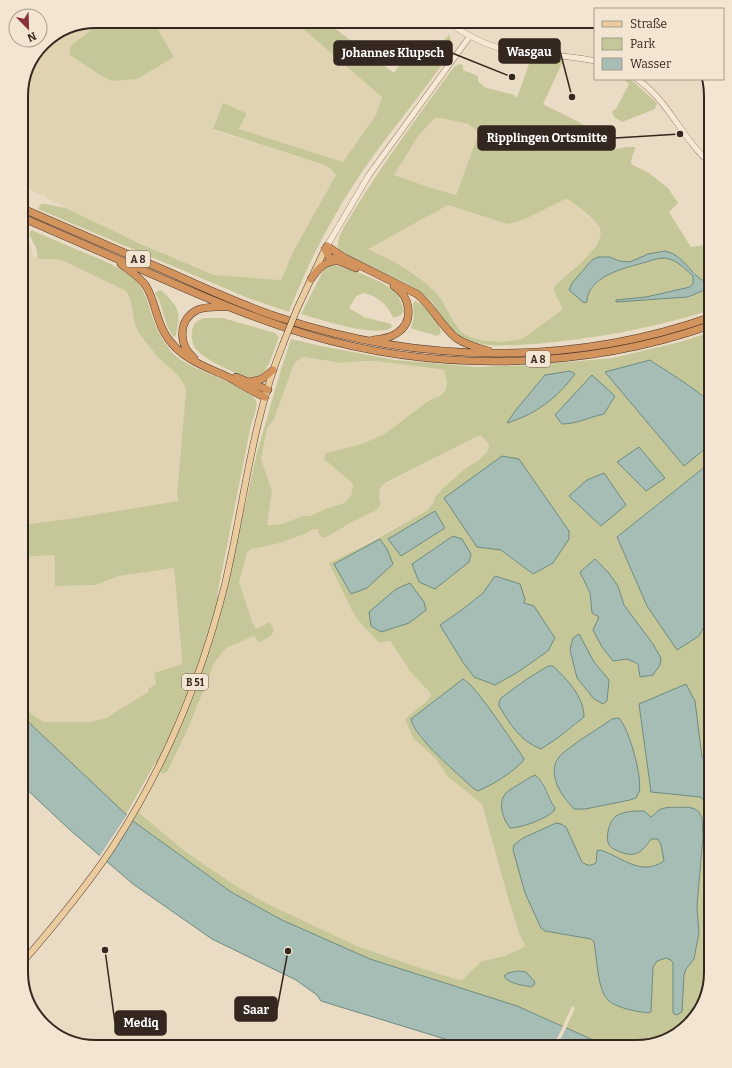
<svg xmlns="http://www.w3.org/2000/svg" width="732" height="1068" font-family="Bitter,serif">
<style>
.farmland{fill:#dfd3b2}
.green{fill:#c6c799;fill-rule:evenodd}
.water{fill:#a5bdb4;stroke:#6d8b81}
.pier{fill:#eadbc4}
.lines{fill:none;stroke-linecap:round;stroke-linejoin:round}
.secondary-casing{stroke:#654f3f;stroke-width:6}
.primary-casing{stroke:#513c30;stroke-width:7}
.highway-casing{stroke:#513c30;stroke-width:8}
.secondary{stroke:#f5e9d6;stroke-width:5.5}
.primary{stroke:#eacc9f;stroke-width:6}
.highway{stroke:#d2935c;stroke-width:7}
.primary-bridge-casing{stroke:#513c30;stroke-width:7;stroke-linecap:butt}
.primary-bridge{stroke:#eacc9f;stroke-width:6}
.labels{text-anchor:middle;stroke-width:3;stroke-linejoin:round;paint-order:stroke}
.shield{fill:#f2e6d3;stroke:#6d6055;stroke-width:1}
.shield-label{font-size:10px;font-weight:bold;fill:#34271f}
.rim{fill:none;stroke:#34271f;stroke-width:2}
.leader{fill:none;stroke:#34271f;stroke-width:1.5}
.callout-dot{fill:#34271f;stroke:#f2e6d3;stroke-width:1.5}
.callout{fill:#34271f;stroke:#34271f;stroke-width:1.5}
.callout-label{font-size:12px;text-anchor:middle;font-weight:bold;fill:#fff}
</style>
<rect width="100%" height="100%" fill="#eadbc4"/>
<path class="farmland" d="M 96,21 L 103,21 L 70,46 L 174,57 L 153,21 L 294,21 L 383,97 L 376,115 L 343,162 L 239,129 L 246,115 L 223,104 L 213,130 L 322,164 L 330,168 L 336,175 L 294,250 L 281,280 L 214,275 L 94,223 L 65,208 L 64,206 L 46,198 L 45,195 L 37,193 L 21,185 L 21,91 L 43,43 L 67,27 Z
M 435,118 L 441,118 L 468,124 L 479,132 L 456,195 L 428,187 L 393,175 L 418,136 Z
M 711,119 L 711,137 L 702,127 Z
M 565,199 L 569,200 L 598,225 L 600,231 L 600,237 L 590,253 L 556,285 L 554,292 L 563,310 L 522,339 L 514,341 L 489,341 L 472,339 L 459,329 L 444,304 L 417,275 L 399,265 L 367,249 L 448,205 L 507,224 Z
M 21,234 L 23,235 L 31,247 L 33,256 L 37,257 L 38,259 L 56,259 L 64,261 L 126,291 L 131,301 L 135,324 L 143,338 L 160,360 L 184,382 L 186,391 L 177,494 L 178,502 L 68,519 L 21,525 Z
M 304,357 L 342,363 L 364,361 L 375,361 L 439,369 L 444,370 L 447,381 L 446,389 L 442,395 L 428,401 L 386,433 L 362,444 L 333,451 L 324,456 L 324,459 L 327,462 L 351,482 L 353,486 L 351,496 L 344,503 L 338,504 L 323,510 L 310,516 L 303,516 L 282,524 L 272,525 L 267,525 L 272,491 L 261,459 L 267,430 L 274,419 L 293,367 L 295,362 Z
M 478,436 L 481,436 L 489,444 L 488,451 L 479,460 L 466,468 L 428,510 L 329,563 L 351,609 L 379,643 L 387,641 L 391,642 L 431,694 L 428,700 L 405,719 L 413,738 L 436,759 L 447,776 L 482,804 L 508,898 L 519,933 L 525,945 L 524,947 L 512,954 L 482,961 L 463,979 L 459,980 L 414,966 L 357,946 L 270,905 L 236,886 L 186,852 L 138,812 L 160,772 L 163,774 L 167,772 L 185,735 L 208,680 L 214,663 L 220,654 L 226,648 L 254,636 L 259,643 L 271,636 L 274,630 L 273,628 L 267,624 L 256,629 L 252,621 L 241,589 L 239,582 L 247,553 L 251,549 L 280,543 L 307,533 L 313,529 L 318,529 L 325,538 L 354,521 L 375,511 L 381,499 L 379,492 L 381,486 Z
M 55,555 L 56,586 L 96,585 L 119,576 L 174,568 L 182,664 L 154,673 L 156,684 L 148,689 L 148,692 L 121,710 L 99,721 L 91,722 L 44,722 L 34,716 L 21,703 L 21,557 Z"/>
<path class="green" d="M 103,21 L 153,21 L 174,57 L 137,79 L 112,81 L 102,76 L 70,55 L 70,46 Z
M 294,21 L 325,21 L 394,73 L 412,46 L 434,51 L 449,35 C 453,44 451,49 447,57 C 421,96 390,131 364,169 C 334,213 308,262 289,312 L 248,298 L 38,209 L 41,204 L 46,204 L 65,208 L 141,244 L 214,275 L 281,280 L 294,250 L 336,175 L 330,168 L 322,164 L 213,129 L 223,103 L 246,113 L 246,115 L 239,129 L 343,162 L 376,115 L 382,97 Z
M 531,58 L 563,61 L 543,104 C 557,112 573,118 585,126 C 595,133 601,144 611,150 L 627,147 L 635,147 L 635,149 L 632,157 L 631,164 L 649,173 L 668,188 L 678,203 L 669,212 L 691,247 L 704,245 L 711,256 L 711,284 L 701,280 L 693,271 L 659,252 L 630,262 L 619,261 L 610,257 L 598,257 L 587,299 C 594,275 623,268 644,263 C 652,261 660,257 668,258 C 678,261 685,269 693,276 L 693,283 L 690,287 L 646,297 L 616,300 L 616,302 L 687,297 L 705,289 L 711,289 L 711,310 C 653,328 595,339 535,344 C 512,345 484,349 463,338 C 445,329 439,305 423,294 C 413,286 401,281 390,276 C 374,268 358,260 341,252 C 339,250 337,248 338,244 C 338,234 350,218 355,209 C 386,159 420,113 454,67 L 460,64 L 463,65 L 463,70 L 478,76 L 478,81 L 484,87 L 514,95 L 517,98 ZM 435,118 L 441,118 L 468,124 L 479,132 L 456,195 L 428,187 L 394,175 L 418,136 ZM 565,199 L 569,200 C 578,207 591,216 598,225 C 612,245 563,274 554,288 C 554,296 561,302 562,310 L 522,339 C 504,343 470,344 458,328 C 449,315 444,300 433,290 C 414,271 391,260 368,249 L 448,205 L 507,224 L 523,220 Z
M 623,79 L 630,79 L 657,103 L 655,109 L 622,122 L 614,117 L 612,111 L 616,109 L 629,84 Z
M 702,79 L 707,79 L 711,96 L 711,114 L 708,115 Z
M 31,230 C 49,238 67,245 85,253 C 100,259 117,266 131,276 C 144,286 147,301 152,316 C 157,330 165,347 177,357 C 191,370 250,386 256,401 C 258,407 253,419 251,425 L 217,596 L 225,598 L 256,456 L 282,366 L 291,339 L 321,346 L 395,360 L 478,367 L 534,365 L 613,358 L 680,342 L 711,332 L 711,406 C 695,386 671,374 650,360 L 684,466 L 711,444 L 711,462 L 617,537 L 647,606 L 702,632 L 704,625 L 708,618 L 711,619 L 711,700 L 709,704 L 711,711 L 711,762 L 710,767 L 702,757 L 697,722 L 651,792 L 700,797 L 711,806 L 707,905 L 711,906 L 711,973 L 701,1010 L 673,1037 L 637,1047 L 609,1047 L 566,1028 L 575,1008 L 572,1006 L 563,1026 L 517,1006 L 370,959 L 282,920 L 231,892 L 133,821 L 138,812 L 186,852 L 236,886 L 270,905 L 357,946 L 414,966 L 459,980 L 463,979 L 482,961 L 505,956 L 524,947 L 525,945 L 519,933 L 508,898 L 482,804 L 447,776 L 436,759 L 413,738 L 405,719 L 428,700 L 431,694 L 410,671 L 391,642 L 387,641 L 379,643 L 358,620 L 351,609 L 329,563 L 371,542 L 428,510 L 434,502 L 435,497 L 444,487 L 466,468 L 479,460 L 488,451 L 489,444 L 481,436 L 478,436 L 385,483 C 376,489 381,497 380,506 L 375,511 L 354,521 L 325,538 L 320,536 L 318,529 L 313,529 L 307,533 L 280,543 L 251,549 L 247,553 L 239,582 L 252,621 L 256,629 L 270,622 L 274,630 L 271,636 L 259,643 L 254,636 L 226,648 L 214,663 L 208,680 L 185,735 L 167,772 L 163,774 L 160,772 L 163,766 L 155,763 L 126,815 L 21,715 L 21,703 L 34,716 L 44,722 L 91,722 L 106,718 L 148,692 L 148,689 L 156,684 L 154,673 L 182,664 L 182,660 L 174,568 L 119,576 L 96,585 L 55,586 L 55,555 L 21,557 L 21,525 L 68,519 L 178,501 L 177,494 L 186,391 C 185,377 165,366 156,355 C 149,345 139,336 135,324 C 132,313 133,301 126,291 L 64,261 L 56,259 L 38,259 L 36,248 L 29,234 ZM 304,357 L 342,363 L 364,361 L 375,361 L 439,369 L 444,370 L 447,381 L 446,389 L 442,395 L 428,401 L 386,433 L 362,444 L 326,453 L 324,459 L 351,482 L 353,486 L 351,496 L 344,503 L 328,508 L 310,516 L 303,516 L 282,524 L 272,525 L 267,525 L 272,491 L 261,459 L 267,429 L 274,419 L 293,367 L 295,362 ZM 545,375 L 572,377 L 545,405 L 519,419 L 515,411 ZM 559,516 L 569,531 L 569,539 L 533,574 L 501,550 ZM 595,559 L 608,572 L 618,586 L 624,605 L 653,644 L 661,658 L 638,665 L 627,659 L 613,661 L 599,617 L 592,613 L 590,593 ZM 495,576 L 524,604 L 555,638 L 548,651 L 518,672 L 474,677 L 462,661 L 440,625 L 463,609 L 483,593 ZM 587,650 L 594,662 L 609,680 L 608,690 ZM 548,666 L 579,722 L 559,737 L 541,749 C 520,741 510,724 499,706 L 499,702 L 501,698 L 527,679 ZM 463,679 C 475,684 513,743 523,757 L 523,760 C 512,773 494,784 478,791 L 473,788 L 419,736 L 412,724 L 411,719 ZM 612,720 L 622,721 C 630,739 646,780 636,798 L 630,800 L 585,809 L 574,809 L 565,800 L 555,779 L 559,757 L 577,742 ZM 541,779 C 547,788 549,798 555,807 L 516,828 ZM 644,811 L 650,817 L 655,815 L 657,811 L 702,818 L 703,836 L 697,906 L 699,933 L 694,959 L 686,969 L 684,975 L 682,1012 L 673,1012 L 673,963 L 671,960 L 666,958 L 657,961 L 653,967 L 651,1012 L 649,1013 L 601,987 L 594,942 L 591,939 L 545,931 L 525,893 L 513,850 L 514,846 L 523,838 L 556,823 L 566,827 L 582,863 C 588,866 590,866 596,863 L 597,852 L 607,852 L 637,867 L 646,867 L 657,865 L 664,861 L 661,845 L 658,839 L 651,839 L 644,849 L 608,840 L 611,822 L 616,817 Z
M 333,265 C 349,268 385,281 396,293 C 400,298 402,305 404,311 L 401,315 L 394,318 C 391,315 390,311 387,307 C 381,300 373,295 364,293 L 356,296 L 349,308 L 364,317 L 391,324 L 392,327 C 379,339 318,319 301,314 L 324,269 L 328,266 Z
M 159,290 L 162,291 C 179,307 181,311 176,335 L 174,337 C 163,324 164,306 155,293 Z
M 415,301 C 426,305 439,321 441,332 L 438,336 L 413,329 L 411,328 L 414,317 L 413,304 Z
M 204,318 L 223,318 L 275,333 L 279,337 C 276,345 269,367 263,373 C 259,376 253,377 248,377 C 236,374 205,360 197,350 C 193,346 191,339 192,333 C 192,324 196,321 204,318 Z"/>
<path class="water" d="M 665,251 C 686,255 692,280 711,284 L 711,289 C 703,289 695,295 687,297 L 616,302 L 616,300 L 646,297 L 690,287 L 693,283 L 693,276 C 684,268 677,260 665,258 C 657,258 650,261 643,263 C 624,268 587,277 587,302 L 584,303 L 569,290 L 572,283 L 592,260 L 598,257 L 610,257 L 619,261 L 630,262 L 648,254 Z
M 650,360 C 661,368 708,395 711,406 C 713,413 711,436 711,444 L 684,466 L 605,372 Z
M 570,371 L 575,374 C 556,399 536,414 507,423 L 515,411 L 545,375 Z
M 592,375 L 615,396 L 604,414 C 589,417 577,424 562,424 L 555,415 Z
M 639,447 L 665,478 L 646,491 L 617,462 Z
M 502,456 L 519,459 L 569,531 L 569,539 L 553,563 L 533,574 L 501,550 L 477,547 L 444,498 Z
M 711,462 L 711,532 L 705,535 L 706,538 L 711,541 L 711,619 L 708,619 L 699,636 L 677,650 L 647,606 L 617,537 Z
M 604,473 L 626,505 L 601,526 L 569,496 L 587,480 Z
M 435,511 L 445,528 L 401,556 L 388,539 Z
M 453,536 L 462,539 L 471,554 L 469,562 L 435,589 L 419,582 L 412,564 Z
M 380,539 L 387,549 L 393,564 L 367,588 L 351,594 L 334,564 Z
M 595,559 L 608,572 L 618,586 L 624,605 L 653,644 L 661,658 L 660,665 L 653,675 L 640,677 L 638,664 L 627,659 L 613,661 L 602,647 L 593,630 L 599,617 L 592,613 L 590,593 L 580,572 Z
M 495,576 L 520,584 L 525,599 L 524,603 L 534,606 L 555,638 L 548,651 L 518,672 L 495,685 L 474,677 L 462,661 L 440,625 L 463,609 L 483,593 Z
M 410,583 L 424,602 L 426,610 L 409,623 L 381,632 L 371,626 L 369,612 L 396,589 Z
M 579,634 L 594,662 L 609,680 L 607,701 L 603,704 L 594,699 L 577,678 L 570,650 L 573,638 Z
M 548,666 L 553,666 C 567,679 584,697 584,717 L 559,737 L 541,749 C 520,741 510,724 499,706 L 499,702 L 501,698 L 527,679 Z
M 463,679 C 475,684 513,743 523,757 L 524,760 C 512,773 494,784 478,791 L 473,788 C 459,775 413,736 411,719 Z
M 686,684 L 695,701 L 702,757 L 709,766 L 711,762 L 711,806 L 700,797 L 651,792 L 639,704 Z
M 21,715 L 133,821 L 231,892 L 282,920 L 370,959 L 517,1006 L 609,1047 L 471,1047 L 321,1001 L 317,995 L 296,980 L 212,939 L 133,884 L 70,830 L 21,784 Z
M 619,718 C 629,729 643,778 639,792 C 638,794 637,796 636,798 L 630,800 L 585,809 L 574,809 C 562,797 546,774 559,757 C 561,754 566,751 568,749 C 582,738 598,729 612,719 Z
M 535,775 C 546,783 547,797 555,808 L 554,811 C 546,819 521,828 510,828 C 503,819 497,803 506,793 C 509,790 513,788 516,786 C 523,782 528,778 535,775 Z
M 688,807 L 695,809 L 699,812 L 702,818 L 703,836 L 697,906 L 699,933 L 694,959 L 686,969 L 684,975 L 682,1012 L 677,1015 L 674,1014 L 673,1012 L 673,963 L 671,960 L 666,958 L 657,961 L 653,967 L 651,1012 L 649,1013 C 638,1012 616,1008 608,1000 C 597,989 597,957 594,942 L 591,939 L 545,931 L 541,928 L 525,893 L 513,850 L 514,845 L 523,838 L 556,823 L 561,824 L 566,827 L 582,862 C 588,866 590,866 596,863 L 597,851 L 600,850 C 623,857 640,877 664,861 L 661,845 L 658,839 L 651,839 C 642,852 636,858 620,852 C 616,850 612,849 609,845 C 605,838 609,821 616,816 C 624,811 634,811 644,811 L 651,817 C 655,815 656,811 661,809 C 668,806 680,808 688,807 Z
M 711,816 L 711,906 L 707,905 Z
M 518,971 L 526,972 L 535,982 L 534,985 L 531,987 C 523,985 508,984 504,976 L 508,973 Z"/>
<path class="pier" d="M 128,813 L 134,819 L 106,863 L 99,857 Z
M 564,1024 L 567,1026 L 557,1047 L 553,1047 Z"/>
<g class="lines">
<g class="secondary-casing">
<path id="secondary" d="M 447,21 C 469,38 494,49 522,53 C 546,56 571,55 595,61
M 637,79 C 669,101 682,139 711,164
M 327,246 L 369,175 L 470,36"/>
</g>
<g class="primary-casing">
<path id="primary" d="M 297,309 L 326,247
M 21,964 C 53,927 85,889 112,848 C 165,767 202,677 225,584 C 244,504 252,420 283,344"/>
</g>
<g class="highway-casing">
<path id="highway" d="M 21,208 C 71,230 121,251 171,273 C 207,289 243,306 281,318 C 420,364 573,366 711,317
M 21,217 C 71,239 121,261 170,282 C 216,302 261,321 309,335 C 438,373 584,370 711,325
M 327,246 L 343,257 L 417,294 C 433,307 441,326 456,338 C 466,345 478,348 489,351
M 325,249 L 329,257 L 356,268
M 121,264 C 130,271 140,277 146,286 C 156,302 156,322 167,337 C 182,360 207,367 230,378 C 242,385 253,392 265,397
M 311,279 C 318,269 324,261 337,261
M 373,340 C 382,339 390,338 397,333 C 415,321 410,296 394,286
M 194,358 C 178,345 178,320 197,310 C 205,306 216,307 225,307
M 236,377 L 268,390
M 249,382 L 262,379 L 273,370"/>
</g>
<use href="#secondary" class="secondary"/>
<use href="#primary" class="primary"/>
<use href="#highway" class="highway"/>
<g class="primary-bridge-casing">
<path id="primary-bridge" d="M 283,344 L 297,309"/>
</g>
<use href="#primary-bridge" class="primary-bridge"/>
</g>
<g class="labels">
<g class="shield">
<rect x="126" y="251" width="24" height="16" rx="3"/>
<rect x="526" y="351" width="24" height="16" rx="3"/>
<rect x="182" y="674" width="26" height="16" rx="3"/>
</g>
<g class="shield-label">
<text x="138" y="263">A 8</text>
<text x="538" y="363">A 8</text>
<text x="195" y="686">B 51</text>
</g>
</g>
<path d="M0 0H732V1068H0ZM96 28H636A68 68 0 0 1 704 96V972A68 68 0 0 1 636 1040H96A68 68 0 0 1 28 972V96A68 68 0 0 1 96 28Z" fill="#f2e6d3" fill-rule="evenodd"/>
<path class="rim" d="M96 28H636A68 68 0 0 1 704 96V972A68 68 0 0 1 636 1040H96A68 68 0 0 1 28 972V96A68 68 0 0 1 96 28Z"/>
<path class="leader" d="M572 97L560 51M512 77L452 53M680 134L615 138M288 951L277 1009M105 950L115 1023"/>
<g class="callout-dot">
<circle cx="572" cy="97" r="4"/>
<circle cx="512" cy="77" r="4"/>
<circle cx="680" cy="134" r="4"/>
<circle cx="288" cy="951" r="4"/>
<circle cx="105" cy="950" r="4"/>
</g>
<g class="callout">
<rect x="499" y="39" width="61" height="24" rx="4"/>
<rect x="334" y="41" width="118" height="24" rx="4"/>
<rect x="478" y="126" width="137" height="24" rx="4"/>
<rect x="235" y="997" width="42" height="24" rx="4"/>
<rect x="115" y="1011" width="51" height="24" rx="4"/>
</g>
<g class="callout-label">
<text x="529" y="56">Wasgau</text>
<text x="393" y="57">Johannes Klupsch</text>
<text x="547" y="142">Ripplingen Ortsmitte</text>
<text x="256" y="1014">Saar</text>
<text x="141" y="1027">Mediq</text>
</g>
<rect x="594" y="8" width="130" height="72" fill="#f2e6d3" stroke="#a69a8b"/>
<rect x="602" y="21" width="20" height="6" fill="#eacc9f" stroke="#a69a8b"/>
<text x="630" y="28" font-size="12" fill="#34271f">Straße</text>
<rect x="602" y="38" width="20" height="12" fill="#c6c799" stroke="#a69a8b"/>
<text x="630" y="48" font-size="12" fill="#34271f">Park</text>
<rect x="602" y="58" width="20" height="12" fill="#a5bdb4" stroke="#a69a8b"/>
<text x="630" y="68" font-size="12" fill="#34271f">Wasser</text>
<g transform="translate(28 28) rotate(157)"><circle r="19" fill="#f2e6d3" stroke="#a69a8b"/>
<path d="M0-3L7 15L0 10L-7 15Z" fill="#8c313a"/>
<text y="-6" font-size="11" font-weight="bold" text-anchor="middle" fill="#34271f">N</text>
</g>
</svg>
